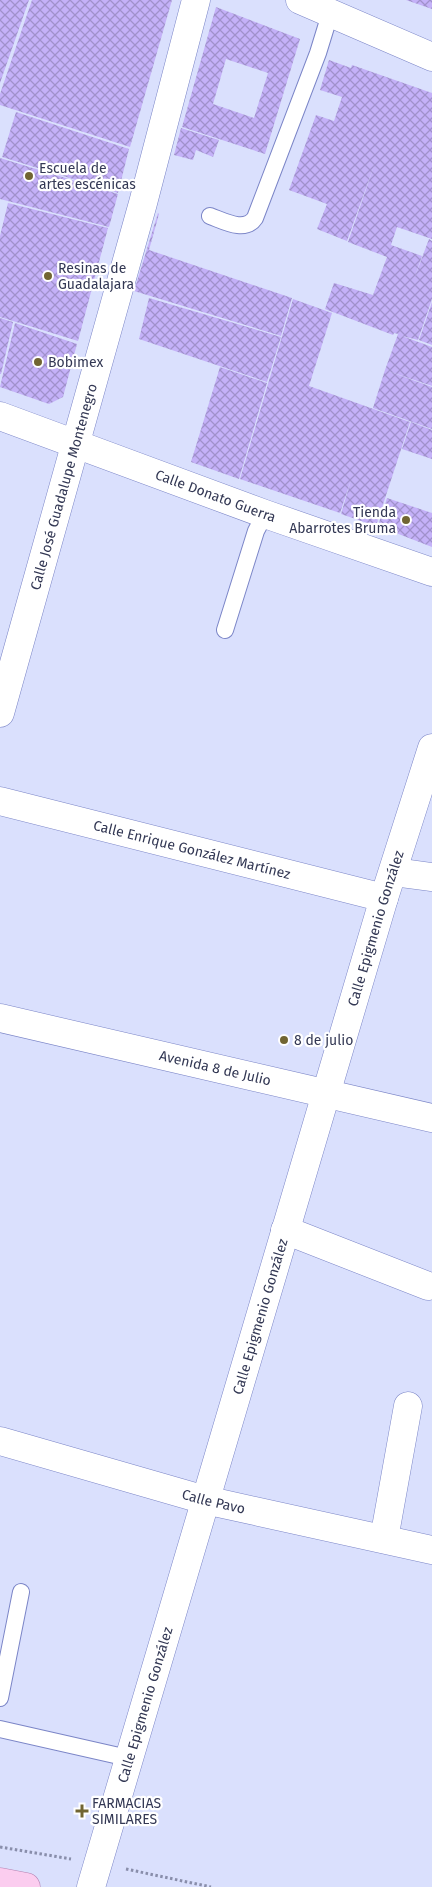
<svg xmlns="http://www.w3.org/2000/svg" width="432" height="1887" font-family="'Fira Sans',sans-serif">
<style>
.building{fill:url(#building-cross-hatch);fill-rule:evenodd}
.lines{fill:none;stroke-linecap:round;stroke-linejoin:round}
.service-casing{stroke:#7b85c7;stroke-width:18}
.minor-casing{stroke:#7b85c7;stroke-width:29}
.tertiary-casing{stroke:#7b85c7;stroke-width:29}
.primary-casing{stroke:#b483b2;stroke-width:29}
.path{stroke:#898eab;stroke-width:3;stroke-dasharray:2.5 2.5;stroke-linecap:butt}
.service{stroke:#fff;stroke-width:16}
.minor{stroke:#fff;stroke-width:28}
.tertiary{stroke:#fff;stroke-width:28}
.primary{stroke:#fbcdef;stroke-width:28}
.poi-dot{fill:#716532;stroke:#fff;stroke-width:2}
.labels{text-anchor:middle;stroke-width:4.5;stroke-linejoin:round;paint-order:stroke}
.poi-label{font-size:14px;fill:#333854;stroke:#fff;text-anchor:start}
.street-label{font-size:14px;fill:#333854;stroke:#fff}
</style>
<defs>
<pattern id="building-cross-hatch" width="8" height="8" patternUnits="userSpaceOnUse" patternTransform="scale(1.25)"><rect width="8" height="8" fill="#c4b1f8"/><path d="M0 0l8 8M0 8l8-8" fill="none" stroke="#a091cb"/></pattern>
</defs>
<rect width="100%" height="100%" fill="#dae0fd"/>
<path class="building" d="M 0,0 L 29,0 L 0,83 Z
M 32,0 L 172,0 L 130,147 L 0,105 L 0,94 Z
M 406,0 L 432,0 L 432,9 Z
M 216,7 L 300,39 L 265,154 L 182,127 ZM 226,59 L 268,73 L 254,118 L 213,104 Z
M 329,60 L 351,68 L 352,65 L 432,93 L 432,239 L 397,227 L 391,245 L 422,256 L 414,279 L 429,239 L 432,241 L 432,299 L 418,340 L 402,336 L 432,347 L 432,386 L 385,370 L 398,334 L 394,333 L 393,335 L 325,309 L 334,283 L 373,295 L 387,257 L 348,242 L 375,163 L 347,241 L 317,229 L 327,204 L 289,190 L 316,115 L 334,121 L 342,97 L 320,90 Z
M 16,112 L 129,149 L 118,193 L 2,157 Z
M 181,128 L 219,140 L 213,157 L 196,150 L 193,160 L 174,155 Z
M 0,158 L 118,194 L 109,227 L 0,199 Z
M 8,203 L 108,228 L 78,341 L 0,317 L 0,236 Z
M 158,213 L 159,214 L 149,250 L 292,298 L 281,336 L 134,291 Z
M 149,298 L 281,337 L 267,382 L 139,339 Z
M 293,299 L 332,313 L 309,386 L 410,422 L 376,526 L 341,514 L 351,480 L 340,513 L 240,479 Z
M 432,302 L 432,345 L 419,340 Z
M 0,318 L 13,322 L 1,374 L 0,374 Z
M 15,323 L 77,344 L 63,397 L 49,404 L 0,387 Z
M 220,367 L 267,383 L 239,479 L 191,462 Z
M 385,370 L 432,387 L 432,429 L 373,408 Z
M 411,422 L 432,430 L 432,459 L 402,449 Z
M 387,498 L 432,513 L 432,547 L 378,526 Z"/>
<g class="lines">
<g class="service-casing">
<path id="service" d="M 210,216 C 224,221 245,233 255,218 L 318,53 L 330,14
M 225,630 L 256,531 L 265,514
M 0,1698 L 21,1592
M 0,1729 L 128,1758"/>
</g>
<g class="minor-casing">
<g id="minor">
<path id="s1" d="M 0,416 L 265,514 L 432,572"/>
<path id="s2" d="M 0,713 L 143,203 L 196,0"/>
<path id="s3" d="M 0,801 L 384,898"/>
<path d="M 394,872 L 432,877"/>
<path d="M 285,1230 L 428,1286"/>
<path id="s4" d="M 0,1441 L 205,1500 L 432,1550"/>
<path d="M 384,1539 L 408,1406"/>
<path id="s5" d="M 91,1887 L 384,898 L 432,748"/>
</g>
</g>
<g class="tertiary-casing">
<g id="tertiary">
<path d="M 300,0 L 432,57"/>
<path id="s6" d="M 0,1018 L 432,1118"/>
</g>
</g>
<g class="primary-casing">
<path id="primary" d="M 0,1882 L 26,1887"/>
</g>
<path class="path" d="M 0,1847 L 71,1859
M 126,1869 L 211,1887"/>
<use href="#service" class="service"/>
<use href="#minor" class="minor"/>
<use href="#tertiary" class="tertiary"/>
<use href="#primary" class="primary"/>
</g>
<g class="poi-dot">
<circle cx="29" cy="176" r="5"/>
<circle cx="48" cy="276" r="5"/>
<circle cx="38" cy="362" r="5"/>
<circle cx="406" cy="520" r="5"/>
<circle cx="284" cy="1040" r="5"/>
<path d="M79.5 1803.5h5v5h5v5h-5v5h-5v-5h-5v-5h5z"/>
</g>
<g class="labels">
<g class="poi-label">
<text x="39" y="173">Escuela de<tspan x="39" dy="16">artes escénicas</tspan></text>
<text x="58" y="273">Resinas de<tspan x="58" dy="16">Guadalajara</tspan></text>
<text x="48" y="367">Bobimex</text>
<text x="396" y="517" text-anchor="end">Tienda<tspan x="396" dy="16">Abarrotes Bruma</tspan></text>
<text x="294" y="1045">8 de julio</text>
<text x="92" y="1808">FARMACIAS<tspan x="92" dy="16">SIMILARES</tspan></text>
</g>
<g class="street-label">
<text dy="5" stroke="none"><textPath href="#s2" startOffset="235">Calle José Guadalupe Montenegro</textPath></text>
<text dy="5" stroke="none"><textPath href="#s1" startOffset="230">Calle Donato Guerra</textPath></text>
<text dy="5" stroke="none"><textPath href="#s3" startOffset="198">Calle Enrique González Martínez</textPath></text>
<text dy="5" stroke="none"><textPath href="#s5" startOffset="1000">Calle Epigmenio González</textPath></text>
<text dy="5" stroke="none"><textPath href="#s6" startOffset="221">Avenida 8 de Julio</textPath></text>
<text dy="5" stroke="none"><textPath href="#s5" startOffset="595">Calle Epigmenio González</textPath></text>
<text dy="5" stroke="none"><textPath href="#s4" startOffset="222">Calle Pavo</textPath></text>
<text dy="5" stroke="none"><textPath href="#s5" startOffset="190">Calle Epigmenio González</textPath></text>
</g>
</g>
</svg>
